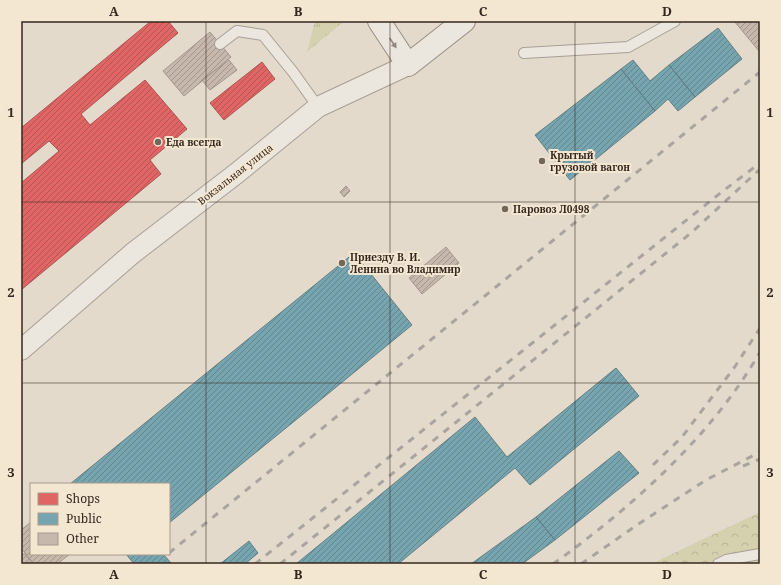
<svg xmlns="http://www.w3.org/2000/svg" width="781" height="585" font-family="'Noto Serif',serif">
<style>
.grass{fill:url(#grass-tufts)}
.forest{fill:url(#forest-crowns)}
.shops{fill:url(#shops-hatch);stroke:#ad5350}
.public{fill:url(#public-hatch);stroke:#637f84}
.building{fill:url(#building-hatch);stroke:#a3968c}
.lines{fill:none;stroke-linecap:round;stroke-linejoin:round}
.service-casing{stroke:#a89f96;stroke-width:12}
.minor-casing{stroke:#a89f96;stroke-width:22}
.secondary-casing{stroke:#988f85;stroke-width:24}
.service{stroke:#ebe6de;stroke-width:10}
.minor{stroke:#ebe6de;stroke-width:20}
.secondary{stroke:#ebe6de;stroke-width:22}
.rail{stroke:#aaa49e;stroke-width:3;stroke-dasharray:7 7;stroke-linecap:butt}
.oneway{fill:#90867e}
.grid{fill:none;stroke:#36271e;stroke-width:1;stroke-opacity:0.55}
.poi-dot{fill:#73665b;stroke:#f4e7d2;stroke-width:1.5}
.labels{text-anchor:middle;stroke-width:4;stroke-linejoin:round;paint-order:stroke}
.poi-label{font-size:10px;font-weight:bold;fill:#36271e;stroke:#f4e7d2;text-anchor:start}
.street-label{font-size:10px;fill:#36271e;stroke:#f4e7d2}
.neatline{fill:none;stroke:#36271e;stroke-width:1.5}
.grid-label{font-size:13px;text-anchor:middle;font-weight:bold;fill:#36271e}
</style>
<defs>
<pattern id="grass-tufts" width="24" height="20" patternUnits="userSpaceOnUse"><rect width="24" height="20" fill="#d5d1af"/><path d="M3 7l-1-3M5 7V3M7 7l1-3M15 17l-1-3M17 17v-4M19 17l1-3" fill="none" stroke="#b7b396"/></pattern>
<pattern id="forest-crowns" width="20" height="18" patternUnits="userSpaceOnUse"><rect width="20" height="18" fill="#d5d1af"/><path d="M2 6a3 3 0 1 1 6 0M12 15a3 3 0 1 1 6 0" fill="none" stroke="#b7b396"/></pattern>
<pattern id="shops-hatch" width="6" height="6" patternUnits="userSpaceOnUse"><rect width="6" height="6" fill="#e06666"/><path d="M-1 1l2-2M0 6l6-6M5 7l2-2" fill="none" stroke="#b65453"/></pattern>
<pattern id="public-hatch" width="6" height="6" patternUnits="userSpaceOnUse"><rect width="6" height="6" fill="#76a5af"/><path d="M-1 1l2-2M0 6l6-6M5 7l2-2" fill="none" stroke="#62868e"/></pattern>
<pattern id="building-hatch" width="6" height="6" patternUnits="userSpaceOnUse"><rect width="6" height="6" fill="#c6b8ad"/><path d="M-1 1l2-2M0 6l6-6M5 7l2-2" fill="none" stroke="#a2968c"/></pattern>
</defs>
<rect width="100%" height="100%" fill="#e3dacc"/>
<path class="grass" d="M 315,21 L 328,21 L 342,23 L 307,52 Z"/>
<path class="forest" d="M 760,512 L 760,564 L 651,564 Z"/>
<path class="shops" d="M 151,21 L 168,21 L 178,33 L 81,114 L 90,125 L 145,80 L 187,129 L 150,160 L 161,174 L 21,290 L 21,183 L 59,151 L 49,141 L 21,164 L 21,128 Z
M 262,62 L 275,79 L 224,120 L 210,103 Z"/>
<path class="public" d="M 718,28 L 742,59 L 695,97 L 669,65 Z
M 633,60 L 650,81 L 669,65 L 695,97 L 678,111 L 668,99 L 655,111 L 621,69 Z
M 621,69 L 655,111 L 570,180 L 535,135 Z
M 354,253 L 412,325 L 313,406 L 169,523 L 169,484 L 70,484 Z
M 616,368 L 639,396 L 530,485 L 515,468 L 398,564 L 296,564 L 475,417 L 507,457 Z
M 619,451 L 639,473 L 555,540 L 536,517 Z
M 536,517 L 555,540 L 522,564 L 471,564 Z
M 249,541 L 258,553 L 245,564 L 220,564 Z
M 126,554 L 163,554 L 172,564 L 134,564 Z"/>
<path class="building" d="M 734,21 L 760,21 L 760,50 L 759,51 Z
M 210,32 L 231,57 L 184,96 L 163,71 Z
M 229,60 L 237,70 L 210,90 L 202,80 Z
M 346,186 L 350,191 L 344,197 L 340,192 Z
M 446,247 L 459,263 L 422,294 L 409,278 Z
M 31,522 L 31,554 L 70,554 L 57,564 L 34,564 L 21,548 L 21,530 Z
M 21,554 L 25,554 L 33,564 L 21,564 Z"/>
<g class="lines">
<g class="service-casing">
<path id="service" d="M 220,44 L 237,31 L 263,35 L 293,72 L 318,107
M 524,53 L 628,47 L 675,21
M 718,564 L 726,560 L 760,554"/>
</g>
<g class="minor-casing">
<path id="minor" d="M 21,350 L 133,253 L 237,173 L 318,107 L 408,65"/>
</g>
<g class="secondary-casing">
<path id="secondary" d="M 379,21 L 408,65 L 464,21"/>
</g>
<use href="#service" class="service"/>
<use href="#minor" class="minor"/>
<use href="#secondary" class="secondary"/>
<path class="rail" d="M 653,465 L 682,437 L 734,368 L 760,328
M 743,466 L 760,459
M 169,553 L 760,72
M 255,564 L 723,191 L 760,163
M 280,564 L 691,233 L 759,170
M 553,564 C 631,508 712,436 760,352
M 581,564 L 637,525 L 706,480 L 760,452"/>
</g>
<defs><path id="oneway-solid" d="M-6-.8H1V-3.2L6.5 0L1 3.2V.8H-6Z"/></defs>
<use class="oneway" href="#oneway-solid" transform="translate(393 43) rotate(56)"/>
<path class="grid" d="M 206,21 L 206,564M 390,21 L 390,564M 575,21 L 575,564M 21,202 L 760,202M 21,383 L 760,383"/>
<g class="poi-dot">
<circle cx="158" cy="142" r="4"/>
<circle cx="542" cy="161" r="4"/>
<circle cx="505" cy="209" r="4"/>
<circle cx="342" cy="263" r="4"/>
</g>
<g class="labels">
<g class="poi-label">
<text x="166" y="146">Еда всегда</text>
<text x="550" y="159">Крытый<tspan x="550" dy="12">грузовой вагон</tspan></text>
<text x="513" y="213">Паровоз Л0498</text>
<text x="350" y="261">Приезду В. И.<tspan x="350" dy="12">Ленина во Владимир</tspan></text>
</g>
<g class="street-label">
<text transform="translate(235 174) rotate(-38)" y="4">Вокзальная улица</text>
</g>
</g>
<rect width="781" height="585" fill="none" stroke="#f4e7d2" stroke-width="44"/>
<rect x="30" y="483" width="140" height="72" fill="#f4e7d2" stroke="#a89a8a"/>
<rect x="38" y="493" width="20" height="12" fill="#e06666" stroke="#a89a8a"/>
<text x="66" y="503" font-size="12" fill="#36271e">Shops</text>
<rect x="38" y="513" width="20" height="12" fill="#76a5af" stroke="#a89a8a"/>
<text x="66" y="523" font-size="12" fill="#36271e">Public</text>
<rect x="38" y="533" width="20" height="12" fill="#c6b8ad" stroke="#a89a8a"/>
<text x="66" y="543" font-size="12" fill="#36271e">Other</text>
<rect x="22" y="22" width="737" height="541" class="neatline"/>
<g class="grid-label">
<text x="114" y="16">A</text>
<text x="298" y="16">B</text>
<text x="483" y="16">C</text>
<text x="667" y="16">D</text>
<text x="11" y="117">1</text>
<text x="770" y="117">1</text>
<text x="11" y="297">2</text>
<text x="770" y="297">2</text>
<text x="11" y="477">3</text>
<text x="770" y="477">3</text>
<text x="114" y="579">A</text>
<text x="298" y="579">B</text>
<text x="483" y="579">C</text>
<text x="667" y="579">D</text>
</g>
</svg>
